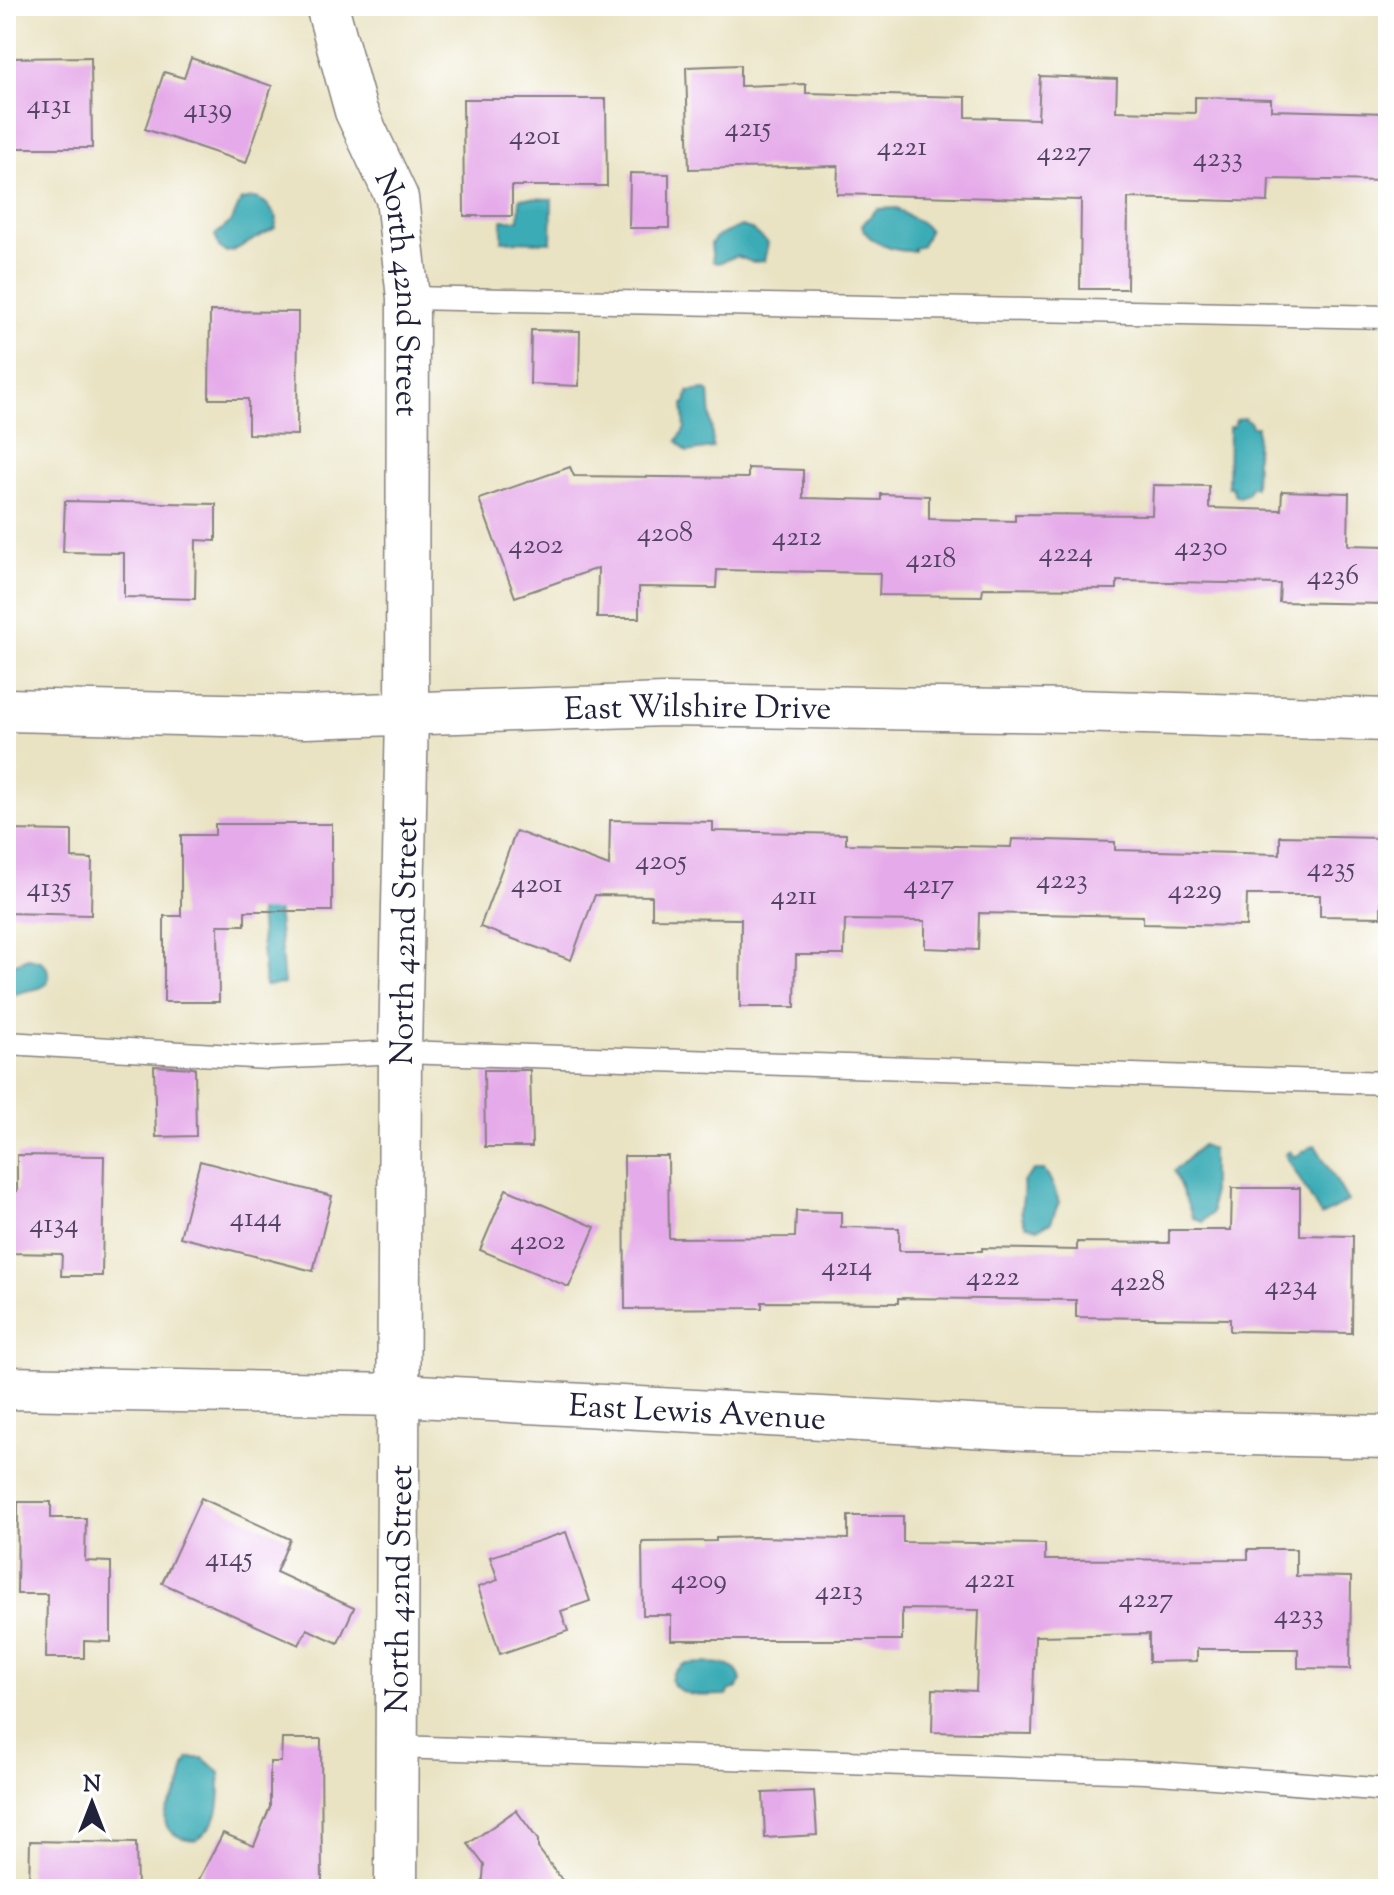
<svg xmlns="http://www.w3.org/2000/svg" width="1394" height="1895" font-family="'Sorts Mill Goudy',serif">
<style>
.water{fill:#3bacb6;stroke:#2e6778;stroke-width:2}
.building{fill:#e5aae9}
.lines{fill:none;stroke-linecap:round;stroke-linejoin:round}
.service-casing{stroke:#86827f;stroke-width:25}
.minor-casing{stroke:#86827f;stroke-width:45}
.service{stroke:#fff;stroke-width:22}
.minor{stroke:#fff;stroke-width:42}
.labels{text-anchor:middle;stroke-width:8;stroke-linejoin:round;paint-order:stroke}
.number-label{font-size:28px;fill:#534466}
.street-label{font-size:32px;fill:#22223b;stroke:#fff}
</style>
<rect width="100%" height="100%" fill="#fff"/>
<filter id="ink" filterUnits="userSpaceOnUse"><feTurbulence type="fractalNoise" baseFrequency=".0125" numOctaves="2"/><feDisplacementMap in="SourceGraphic" scale="16" xChannelSelector="R" yChannelSelector="G"/><feConvolveMatrix kernelMatrix="1 2 1 2 8 2 1 2 1" color-interpolation-filters="sRGB"/></filter>
<filter id="wash" filterUnits="userSpaceOnUse"><feTurbulence type="fractalNoise" baseFrequency=".006" numOctaves="4" result="noise"/><feDisplacementMap in="SourceGraphic" scale="32" xChannelSelector="R" yChannelSelector="G"/><feGaussianBlur stdDeviation="1.8" result="paint"/><feColorMatrix in="noise" values="0 0 0 0 0 0 0 0 0 0 0 0 0 0 0 0 0 1.4 0 .05"/><feComposite in="paint" operator="in"/></filter>
<g filter="url(#wash)">
<rect width="100%" height="100%" fill="#e9e3c3"/>
<path class="water" d="M 254,198 C 266,200 270,208 277,218 L 275,228 L 233,251 L 226,252 L 219,247 L 215,235 L 232,221 L 241,200 Z
M 520,198 L 552,199 L 551,242 L 502,241 L 502,220 L 519,220 Z
M 897,208 C 906,219 921,217 929,231 L 922,246 L 914,248 L 914,251 C 897,252 867,244 862,225 L 877,209 Z
M 741,226 L 751,229 L 768,243 L 764,261 L 752,262 L 736,256 L 719,263 L 713,262 L 711,244 L 716,237 Z
M 706,390 L 709,392 L 713,448 L 687,452 L 677,441 L 685,428 L 683,404 L 686,403 L 688,392 Z
M 1244,418 L 1251,423 L 1252,427 L 1257,427 L 1255,487 L 1251,487 L 1247,494 L 1239,497 L 1235,495 L 1232,487 L 1228,487 L 1229,427 L 1234,427 L 1236,420 Z
M 274,873 L 284,984 L 265,986 L 256,874 Z
M 28,958 C 38,960 46,961 48,972 C 52,994 26,987 15,995 C 14,996 7,1003 6,1004 L 6,967 Z
M 1202,1145 L 1212,1149 L 1212,1213 L 1202,1222 L 1193,1218 L 1174,1171 Z
M 1315,1145 L 1348,1201 L 1321,1216 L 1285,1154 L 1290,1151 L 1294,1157 Z
M 1034,1170 L 1044,1170 C 1051,1177 1056,1193 1059,1202 L 1051,1222 L 1038,1229 L 1026,1225 C 1016,1211 1026,1198 1023,1182 Z
M 685,1664 C 704,1664 737,1657 741,1681 L 738,1688 L 728,1691 L 726,1695 C 706,1695 682,1700 671,1681 L 673,1673 Z
M 189,1758 L 203,1758 L 220,1773 C 220,1802 222,1822 196,1840 C 180,1839 159,1832 167,1810 C 170,1802 177,1797 180,1788 C 184,1776 182,1769 189,1758 Z"/>
<g id="blocks">
<path class="building" d="M 91,57 L 92,148 L 6,148 L 6,58 Z
M 191,58 L 272,86 L 246,163 L 145,129 L 164,72 L 184,78 Z
M 740,65 L 740,86 L 806,84 L 806,93 L 966,97 L 966,117 L 1038,119 L 1040,76 L 1117,79 L 1116,111 L 1195,113 L 1195,97 L 1271,99 L 1271,110 L 1388,113 L 1388,181 L 1269,179 L 1268,202 L 1128,198 L 1127,289 L 1080,289 L 1081,200 L 837,194 L 838,166 L 689,169 L 686,67 Z
M 463,99 L 606,99 L 607,186 L 512,186 L 512,216 L 464,216 Z
M 630,173 L 669,174 L 669,228 L 629,228 Z
M 210,311 L 298,312 L 297,435 L 248,434 L 248,399 L 209,399 Z
M 531,330 L 580,331 L 579,386 L 530,384 Z
M 570,467 L 574,476 L 748,478 L 748,468 L 803,470 L 803,498 L 881,500 L 881,494 L 929,496 L 929,519 L 1015,521 L 1015,514 L 1152,515 L 1153,485 L 1209,486 L 1209,508 L 1281,510 L 1282,491 L 1349,493 L 1348,545 L 1387,546 L 1386,604 L 1279,602 L 1280,584 L 1117,581 L 1117,589 L 983,588 L 982,596 L 879,595 L 880,573 L 717,570 L 716,588 L 639,587 L 639,618 L 597,618 L 598,568 L 515,597 L 479,499 Z
M 65,501 L 216,504 L 216,541 L 196,540 L 195,599 L 124,597 L 124,553 L 63,552 Z
M 610,820 L 713,822 L 713,831 L 846,834 L 846,844 L 1011,847 L 1012,839 L 1115,842 L 1115,850 L 1280,854 L 1280,836 L 1383,838 L 1381,917 L 1320,916 L 1320,895 L 1247,895 L 1246,926 L 1143,924 L 1143,916 L 979,913 L 978,950 L 925,948 L 925,921 L 845,920 L 844,955 L 796,955 L 795,1007 L 740,1007 L 741,919 L 652,918 L 652,896 L 595,895 L 571,960 L 480,927 L 516,831 L 609,866 Z
M 215,824 L 332,824 L 332,911 L 245,911 L 245,925 L 218,925 L 219,1002 L 164,1002 L 164,916 L 181,916 L 181,835 L 215,835 Z
M 6,830 L 72,831 L 72,858 L 92,859 L 91,915 L 6,913 Z
M 154,1066 L 195,1068 L 196,1136 L 156,1137 Z
M 484,1070 L 530,1070 L 532,1147 L 485,1147 Z
M 17,1155 L 104,1156 L 102,1276 L 61,1276 L 62,1254 L 6,1253 L 6,1191 L 17,1191 Z
M 624,1156 L 668,1156 L 669,1238 L 795,1237 L 796,1211 L 841,1212 L 841,1227 L 899,1228 L 899,1251 L 982,1251 L 982,1248 L 1077,1250 L 1077,1242 L 1169,1243 L 1169,1230 L 1231,1230 L 1232,1188 L 1300,1188 L 1300,1235 L 1353,1236 L 1352,1333 L 1230,1331 L 1230,1319 L 1076,1317 L 1076,1300 L 898,1298 L 898,1303 L 762,1302 L 762,1308 L 625,1309 Z
M 200,1161 L 332,1196 L 313,1271 L 180,1237 Z
M 506,1189 L 595,1227 L 569,1287 L 480,1250 Z
M 201,1498 L 290,1539 L 276,1572 L 354,1608 L 338,1643 L 307,1629 L 299,1645 L 162,1583 Z
M 18,1502 L 51,1502 L 51,1518 L 86,1518 L 85,1561 L 111,1562 L 111,1642 L 84,1641 L 84,1658 L 46,1658 L 47,1594 L 17,1594 Z
M 848,1516 L 903,1516 L 903,1542 L 1045,1544 L 1045,1560 L 1248,1559 L 1248,1549 L 1296,1549 L 1296,1576 L 1351,1577 L 1350,1669 L 1298,1668 L 1298,1649 L 1197,1649 L 1197,1661 L 1149,1662 L 1149,1634 L 1035,1636 L 1032,1734 L 932,1732 L 933,1689 L 976,1691 L 979,1610 L 902,1609 L 902,1640 L 671,1640 L 671,1615 L 643,1615 L 642,1542 L 716,1541 L 716,1538 L 755,1537 L 848,1539 Z
M 566,1532 L 590,1601 L 561,1611 L 568,1631 L 500,1654 L 478,1587 L 498,1580 L 490,1557 Z
M 282,1739 L 321,1739 L 322,1889 L 194,1889 L 223,1833 L 254,1846 L 270,1807 L 270,1762 L 281,1762 Z
M 814,1791 L 817,1835 L 765,1838 L 763,1793 Z
M 516,1810 L 538,1840 L 538,1848 L 569,1889 L 482,1889 L 484,1865 L 468,1844 Z
M 30,1841 L 136,1843 L 137,1889 L 29,1889 Z"/>
</g>
</g>
<g filter="url(#ink)">
<use href="#blocks" fill-opacity="0" stroke="#86827f" stroke-width="2"/>
<g class="lines">
<g class="service-casing">
<path id="service" d="M 408,298 L 1388,317
M 6,1043 L 268,1058 L 400,1052 L 1388,1083
M 396,1747 L 1145,1772 L 1388,1790"/>
</g>
<g class="minor-casing">
<g id="minor">
<path id="s1" d="M 327,6 L 356,111 L 397,198 L 408,298 L 407,713 L 400,1052 L 396,1889"/>
<path id="s2" d="M 6,710 L 305,717 L 665,705 L 1075,711 L 1388,720"/>
<path id="s3" d="M 6,1388 L 400,1395 L 1026,1429 L 1388,1437"/>
</g>
</g>
<use href="#service" class="service"/>
<use href="#minor" class="minor"/>
</g>
</g>
<g class="labels">
<g class="number-label">
<text x="49" y="113">4131</text>
<text x="208" y="117">4139</text>
<text x="748" y="136">4215</text>
<text x="535" y="144">4201</text>
<text x="902" y="155">4221</text>
<text x="1064" y="160">4227</text>
<text x="1218" y="166">4233</text>
<text x="665" y="541">4208</text>
<text x="797" y="545">4212</text>
<text x="536" y="553">4202</text>
<text x="1201" y="555">4230</text>
<text x="1066" y="561">4224</text>
<text x="931" y="567">4218</text>
<text x="1333" y="584">4236</text>
<text x="661" y="869">4205</text>
<text x="1331" y="876">4235</text>
<text x="1062" y="888">4223</text>
<text x="537" y="892">4201</text>
<text x="929" y="893">4217</text>
<text x="49" y="896">4135</text>
<text x="1195" y="898">4229</text>
<text x="794" y="904">4211</text>
<text x="256" y="1226">4144</text>
<text x="54" y="1232">4134</text>
<text x="538" y="1249">4202</text>
<text x="847" y="1275">4214</text>
<text x="993" y="1285">4222</text>
<text x="1138" y="1290">4228</text>
<text x="1291" y="1294">4234</text>
<text x="229" y="1566">4145</text>
<text x="990" y="1587">4221</text>
<text x="699" y="1588">4209</text>
<text x="839" y="1599">4213</text>
<text x="1146" y="1607">4227</text>
<text x="1299" y="1623">4233</text>
</g>
<g class="street-label">
<text dy="11" stroke="none"><textPath href="#s1" startOffset="300">North 42nd Street</textPath></text>
<text dy="11" stroke="none"><textPath href="#s2" startOffset="692">East Wilshire Drive</textPath></text>
<text transform="translate(403 941) rotate(-89)" y="11">North 42nd Street</text>
<text dy="11" stroke="none"><textPath href="#s3" startOffset="692">East Lewis Avenue</textPath></text>
<text transform="translate(398 1589) rotate(-89)" y="11">North 42nd Street</text>
</g>
</g>
<rect width="1394" height="1895" fill="none" stroke="#fff" stroke-width="32"/>
<g transform="translate(92 1803)" stroke="#ffffff" stroke-width="6" paint-order="stroke">
<path d="M0-6L14 30L0 20L-14 30Z" fill="#22223b"/>
<text y="-12" font-size="22" font-weight="bold" text-anchor="middle" fill="#22223b">N</text>
</g>
</svg>
